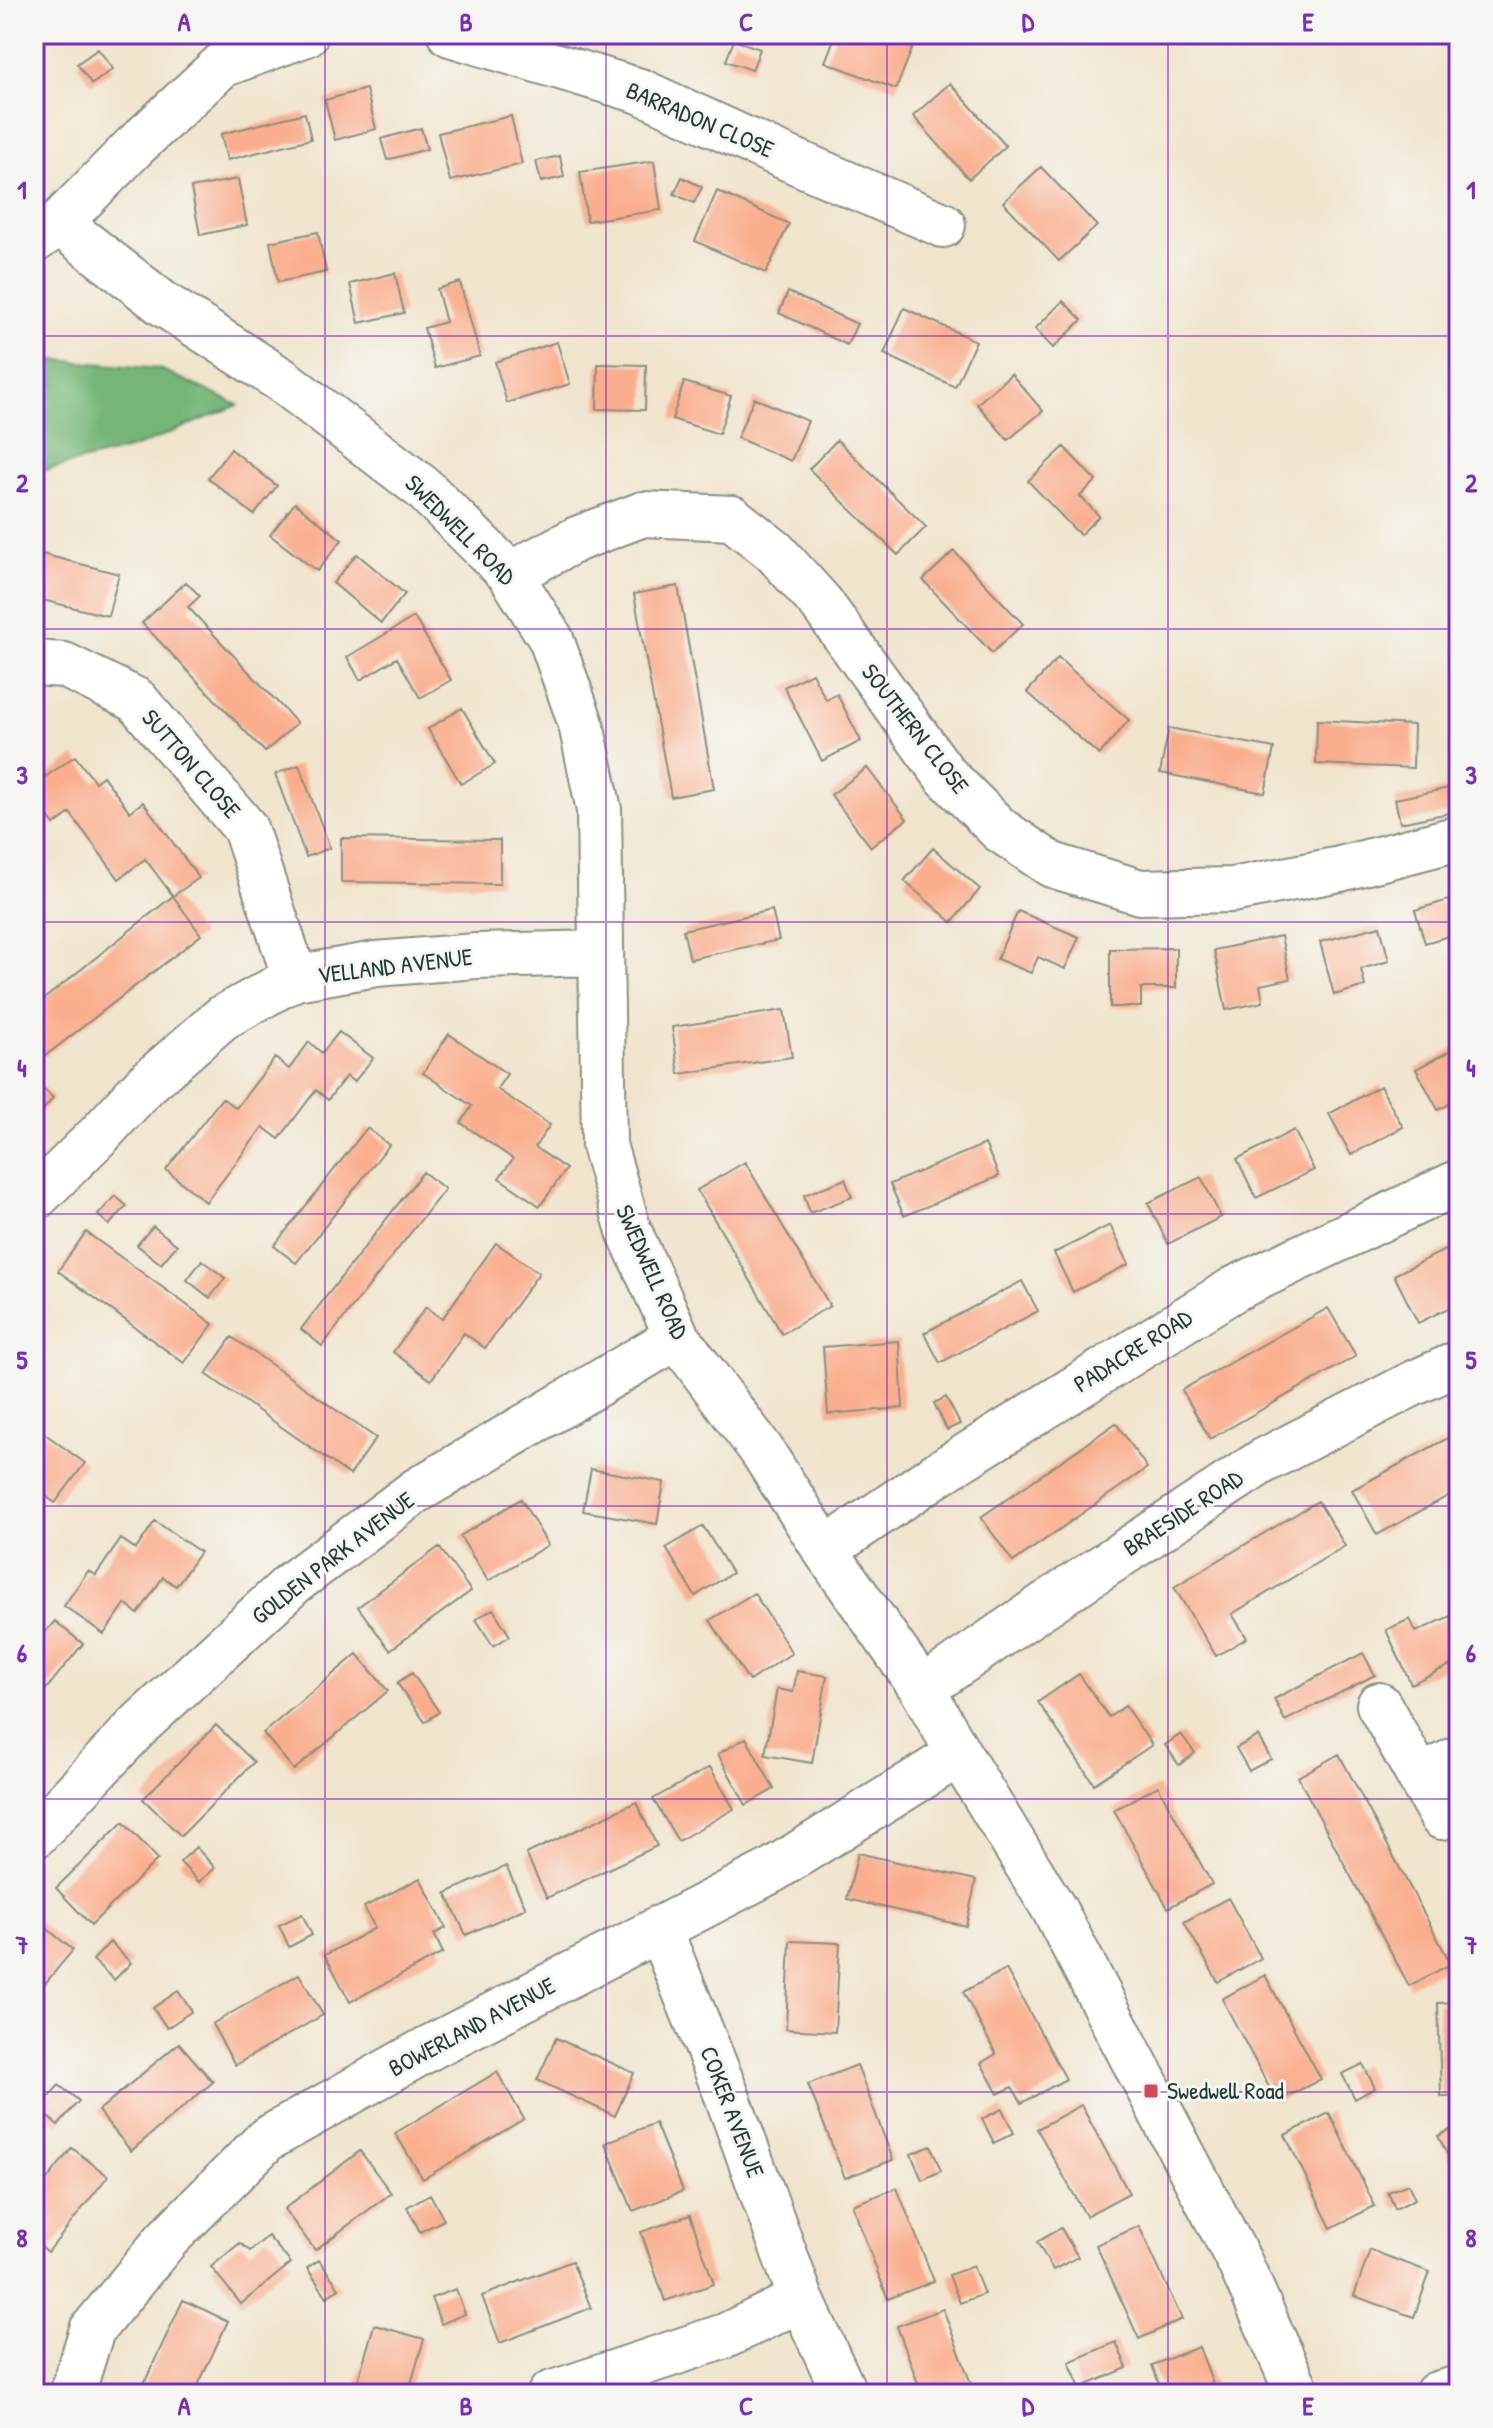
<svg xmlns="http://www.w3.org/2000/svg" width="1493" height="2428" font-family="'Patrick Hand',sans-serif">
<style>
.forest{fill:#74b678;stroke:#4a7a56;stroke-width:2}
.building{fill:#faae8d}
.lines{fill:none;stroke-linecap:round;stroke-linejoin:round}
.minor-casing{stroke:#889080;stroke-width:48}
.minor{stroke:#fff;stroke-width:44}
.grid{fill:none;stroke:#7b2cbf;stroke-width:2;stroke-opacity:0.55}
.poi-dot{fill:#d1495b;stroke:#f6f6f2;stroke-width:3}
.labels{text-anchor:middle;stroke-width:6;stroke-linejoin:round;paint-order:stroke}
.street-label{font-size:24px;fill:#1f3d34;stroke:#f6f6f2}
.poi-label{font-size:24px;fill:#1f3d34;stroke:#f6f6f2;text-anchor:start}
.neatline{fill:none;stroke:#7b2cbf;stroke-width:3}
.grid-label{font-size:26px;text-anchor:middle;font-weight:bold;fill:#7b2cbf}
</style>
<rect width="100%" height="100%" fill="#f6f6f2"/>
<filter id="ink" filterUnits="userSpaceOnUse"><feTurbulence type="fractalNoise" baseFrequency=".0125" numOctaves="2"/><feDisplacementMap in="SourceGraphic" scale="16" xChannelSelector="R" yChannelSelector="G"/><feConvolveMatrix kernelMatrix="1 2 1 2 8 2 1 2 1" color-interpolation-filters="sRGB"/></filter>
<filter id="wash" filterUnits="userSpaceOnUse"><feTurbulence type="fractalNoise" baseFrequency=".006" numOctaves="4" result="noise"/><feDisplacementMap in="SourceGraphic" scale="32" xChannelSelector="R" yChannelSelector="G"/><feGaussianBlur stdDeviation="1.8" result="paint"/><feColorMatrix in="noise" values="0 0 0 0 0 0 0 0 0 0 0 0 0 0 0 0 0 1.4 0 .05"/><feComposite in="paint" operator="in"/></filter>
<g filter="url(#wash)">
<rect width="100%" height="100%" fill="#f0e4cc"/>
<path class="forest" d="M 34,358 L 160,369 L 238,405 L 136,447 L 34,473 Z"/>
<g id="blocks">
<path class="building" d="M 836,34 L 903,34 L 916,39 L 896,89 L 825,62 Z
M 734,40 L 760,49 L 752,70 L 726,61 Z
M 98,49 L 113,69 L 92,84 L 77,64 Z
M 950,83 L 1006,146 L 969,179 L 913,116 Z
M 366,89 L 376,129 L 335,140 L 325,100 Z
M 305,113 L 311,139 L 227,160 L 221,134 Z
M 511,116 L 522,164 L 450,181 L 438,133 Z
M 421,128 L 427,149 L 387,160 L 381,139 Z
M 560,156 L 564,177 L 541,182 L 536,161 Z
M 654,161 L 661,210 L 587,221 L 580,172 Z
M 1041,167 L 1097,226 L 1059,261 L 1003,202 Z
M 682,177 L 702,187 L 694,203 L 674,194 Z
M 238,179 L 247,225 L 200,235 L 191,188 Z
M 717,191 L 789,224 L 766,273 L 695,241 Z
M 318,232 L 326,272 L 278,282 L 270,242 Z
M 395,273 L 404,313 L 359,323 L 350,284 Z
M 460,282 L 480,356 L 435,368 L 424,328 L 446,322 L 437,289 Z
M 788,292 L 857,324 L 847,345 L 779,313 Z
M 1063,301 L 1082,320 L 1053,348 L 1035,329 Z
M 904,308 L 976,341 L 955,387 L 884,354 Z
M 557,342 L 570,384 L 507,403 L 495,362 Z
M 598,364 L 646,365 L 645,410 L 597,409 Z
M 1011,374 L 1043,411 L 1008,440 L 977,404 Z
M 684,382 L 731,396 L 719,434 L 672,419 Z
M 754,398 L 808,421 L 791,461 L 737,438 Z
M 837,440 L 926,527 L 898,555 L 809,469 Z
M 1064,447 L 1096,481 L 1080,496 L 1099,516 L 1080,535 L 1028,481 Z
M 231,449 L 277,486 L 254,515 L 208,478 Z
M 295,503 L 342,540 L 317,571 L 270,535 Z
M 954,551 L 1023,624 L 992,653 L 923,580 Z
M 42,554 L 119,574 L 108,616 L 34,598 L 34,585 Z
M 357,554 L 405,594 L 381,623 L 333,583 Z
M 186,582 L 200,596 L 188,607 L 297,723 L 265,752 L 142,623 Z
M 678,586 L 714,789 L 671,797 L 634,594 Z
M 414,617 L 451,680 L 420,698 L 397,658 L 360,680 L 347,657 Z
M 1058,658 L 1129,720 L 1099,755 L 1027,692 Z
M 812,673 L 826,700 L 837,694 L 861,741 L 822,761 L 784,687 Z
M 462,708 L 495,764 L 461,784 L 428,729 Z
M 1317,720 L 1414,725 L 1413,768 L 1316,764 Z
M 1169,728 L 1274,748 L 1265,793 L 1160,773 Z
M 75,756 L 95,782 L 103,776 L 130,812 L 143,802 L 199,878 L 173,896 L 145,859 L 119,879 L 70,813 L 54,825 L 34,798 L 34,785 Z
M 299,765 L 330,848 L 306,857 L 275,774 Z
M 867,768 L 907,819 L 871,847 L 831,795 Z
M 1459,786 L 1459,811 L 1400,823 L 1395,799 Z
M 341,838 L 500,840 L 500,884 L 341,882 Z
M 933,848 L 980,889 L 952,922 L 904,881 Z
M 173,896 L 201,935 L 45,1056 L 34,1042 L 34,1007 Z
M 1459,897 L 1459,933 L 1425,943 L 1415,910 Z
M 772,910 L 779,940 L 690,959 L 683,930 Z
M 1018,911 L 1079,937 L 1065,969 L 1038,957 L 1031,973 L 997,959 Z
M 1380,926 L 1389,961 L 1361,969 L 1365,986 L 1334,995 L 1320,942 Z
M 1281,936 L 1290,979 L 1260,985 L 1263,1002 L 1226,1010 L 1214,950 Z
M 1176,948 L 1176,988 L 1141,988 L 1141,1007 L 1110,1007 L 1110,949 Z
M 784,1010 L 792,1057 L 679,1074 L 672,1027 Z
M 339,1032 L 373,1058 L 354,1082 L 346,1076 L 328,1100 L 316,1090 L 279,1139 L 263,1127 L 206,1202 L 166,1170 L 222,1098 L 236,1108 L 275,1058 L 289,1069 L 309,1042 L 322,1053 Z
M 449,1034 L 507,1074 L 497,1089 L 550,1125 L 535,1147 L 566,1169 L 540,1206 L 499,1178 L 513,1159 L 461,1123 L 472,1106 L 423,1073 Z
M 1459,1046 L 1459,1099 L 1438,1110 L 1416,1069 Z
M 36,1081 L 53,1098 L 34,1121 L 34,1083 Z
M 1380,1086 L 1403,1127 L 1351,1155 L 1329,1114 Z
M 367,1128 L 389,1145 L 296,1263 L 274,1246 Z
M 1294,1130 L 1314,1170 L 1256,1198 L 1237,1159 Z
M 985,1144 L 999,1176 L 904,1216 L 890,1184 Z
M 745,1162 L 830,1306 L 782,1334 L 697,1190 Z
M 423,1172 L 445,1189 L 322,1346 L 301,1329 Z
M 1201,1177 L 1221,1217 L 1168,1244 L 1148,1203 Z
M 845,1179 L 852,1197 L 810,1213 L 804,1195 Z
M 115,1196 L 127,1206 L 109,1225 L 98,1215 Z
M 1110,1225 L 1129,1264 L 1073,1292 L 1054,1253 Z
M 153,1226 L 177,1245 L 161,1264 L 137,1245 Z
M 86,1232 L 213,1324 L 184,1363 L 58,1271 Z
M 496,1243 L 539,1273 L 485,1348 L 464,1333 L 431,1380 L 393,1352 L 426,1307 L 442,1319 Z
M 1459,1243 L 1459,1303 L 1418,1323 L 1394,1275 Z
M 202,1260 L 225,1278 L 210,1298 L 187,1280 Z
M 1022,1281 L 1038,1311 L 940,1363 L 924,1333 Z
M 1328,1308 L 1356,1356 L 1210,1439 L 1182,1390 Z
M 232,1337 L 376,1438 L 350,1475 L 206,1374 Z
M 899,1341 L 903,1408 L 828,1414 L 823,1347 Z
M 946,1397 L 960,1424 L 947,1430 L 934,1403 Z
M 1116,1423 L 1147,1468 L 1013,1562 L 981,1517 Z
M 34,1426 L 85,1463 L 55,1503 L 34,1487 Z
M 1459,1432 L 1459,1490 L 1377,1535 L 1352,1490 Z
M 591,1469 L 664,1482 L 657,1524 L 583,1511 Z
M 521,1499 L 548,1545 L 488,1581 L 460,1536 Z
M 1318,1501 L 1345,1546 L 1232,1614 L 1247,1638 L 1216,1656 L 1174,1587 Z
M 155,1521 L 200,1552 L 176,1586 L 163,1577 L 138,1614 L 125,1604 L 104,1634 L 64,1606 L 88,1571 L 96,1575 L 121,1539 L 136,1549 Z
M 703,1526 L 732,1573 L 695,1596 L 666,1548 Z
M 439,1547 L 471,1591 L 390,1650 L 358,1607 Z
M 754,1593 L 792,1653 L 749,1681 L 710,1620 Z
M 493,1609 L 510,1636 L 493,1646 L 476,1619 Z
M 1459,1612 L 1459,1661 L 1411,1684 L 1386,1630 L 1410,1619 L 1416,1632 Z
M 55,1621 L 83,1644 L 34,1704 L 34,1632 L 41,1637 Z
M 1363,1653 L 1375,1675 L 1285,1721 L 1274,1699 Z
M 357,1654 L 388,1691 L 294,1770 L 263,1733 Z
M 797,1671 L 827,1676 L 812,1763 L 765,1755 L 777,1689 L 793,1692 Z
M 412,1673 L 439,1712 L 425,1722 L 397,1683 Z
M 1079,1674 L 1109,1717 L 1125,1706 L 1152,1745 L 1094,1784 L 1038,1702 Z
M 216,1725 L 254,1762 L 181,1836 L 143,1799 Z
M 1181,1734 L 1195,1753 L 1179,1765 L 1165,1745 Z
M 1258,1736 L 1271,1759 L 1249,1771 L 1236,1748 Z
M 746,1738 L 774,1789 L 746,1805 L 718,1754 Z
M 1339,1754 L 1451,1964 L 1409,1986 L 1298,1777 Z
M 710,1767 L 734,1809 L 678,1841 L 653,1799 Z
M 1158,1786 L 1212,1884 L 1168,1908 L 1114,1810 Z
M 636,1802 L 657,1846 L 547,1898 L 526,1854 Z
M 123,1822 L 158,1859 L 91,1925 L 56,1888 Z
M 196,1847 L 215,1868 L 199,1882 L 180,1862 Z
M 858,1853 L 976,1880 L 966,1926 L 847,1899 Z
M 506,1866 L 526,1908 L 466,1935 L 446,1893 Z
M 420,1878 L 446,1928 L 434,1934 L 443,1953 L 350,2002 L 325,1955 L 375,1928 L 364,1907 Z
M 1228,1898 L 1261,1958 L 1218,1982 L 1184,1922 Z
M 302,1914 L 312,1935 L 289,1947 L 279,1925 Z
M 34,1918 L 73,1950 L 34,1997 Z
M 790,1941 L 840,1943 L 835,2032 L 786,2029 Z
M 110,1942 L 131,1963 L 114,1980 L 93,1960 Z
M 1006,1969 L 1066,2079 L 1022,2103 L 1012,2087 L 998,2094 L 981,2063 L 996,2054 L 963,1992 Z
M 299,1974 L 323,2015 L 235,2065 L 212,2024 Z
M 1265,1975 L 1321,2079 L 1277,2102 L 1222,1999 Z
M 178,1991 L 192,2011 L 167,2028 L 153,2008 Z
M 1459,2002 L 1459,2096 L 1441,2096 L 1438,2003 Z
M 556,2038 L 634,2073 L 615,2116 L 537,2080 Z
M 179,2043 L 213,2082 L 131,2151 L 98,2111 Z
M 1363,2064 L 1375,2088 L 1355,2099 L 1342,2074 Z
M 857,2065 L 893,2160 L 845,2178 L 808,2084 Z
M 497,2072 L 524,2119 L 423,2179 L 395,2133 Z
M 59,2085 L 79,2101 L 58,2125 L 38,2109 Z
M 1081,2105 L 1129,2193 L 1086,2216 L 1037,2129 Z
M 1002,2109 L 1014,2133 L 994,2143 L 982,2119 Z
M 1329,2113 L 1375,2206 L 1331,2228 L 1285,2135 Z
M 655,2123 L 683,2191 L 633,2211 L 605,2143 Z
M 1459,2125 L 1459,2177 L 1438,2136 Z
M 931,2146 L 941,2171 L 922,2180 L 911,2154 Z
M 72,2148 L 108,2176 L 48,2252 L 34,2240 L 34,2196 Z
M 360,2151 L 391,2193 L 315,2250 L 284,2209 Z
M 1408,2184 L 1415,2199 L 1395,2209 L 1388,2192 Z
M 897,2188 L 934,2281 L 888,2299 L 852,2205 Z
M 430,2194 L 444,2220 L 420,2232 L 407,2207 Z
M 690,2215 L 714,2284 L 665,2301 L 641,2232 Z
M 1139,2226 L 1182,2319 L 1139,2339 L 1096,2245 Z
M 1061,2228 L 1078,2257 L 1053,2270 L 1037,2242 Z
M 268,2236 L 291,2263 L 241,2304 L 211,2267 L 240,2243 L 250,2251 Z
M 1370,2250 L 1430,2272 L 1414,2317 L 1354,2296 Z
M 319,2260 L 339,2288 L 327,2297 L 307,2268 Z
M 572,2261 L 591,2308 L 500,2343 L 482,2296 Z
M 973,2266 L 984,2294 L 960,2303 L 949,2275 Z
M 456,2289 L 465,2314 L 441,2324 L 431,2298 Z
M 183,2300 L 228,2321 L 194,2394 L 139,2394 Z
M 943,2309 L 975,2394 L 922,2394 L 897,2326 Z
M 374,2325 L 424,2339 L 408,2394 L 354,2394 Z
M 1116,2342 L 1127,2368 L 1080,2388 L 1069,2362 Z
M 1199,2347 L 1217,2394 L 1163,2394 L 1152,2365 Z"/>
</g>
</g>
<g filter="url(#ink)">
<use href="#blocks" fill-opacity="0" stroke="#889080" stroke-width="2"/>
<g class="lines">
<g class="minor-casing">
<path id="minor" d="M 450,34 L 640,91 L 769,150 L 943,225
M 59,223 L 162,303 L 283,381 L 423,488 L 510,574 L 551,639 L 581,724 L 599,810 L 604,1145 L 629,1231 L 677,1337 L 762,1451 L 825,1550 L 922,1689 L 959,1754 L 1054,1909 L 1240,2263 L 1298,2394
M 35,240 L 59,223 L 135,146 L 222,65 L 306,34
M 510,574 L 577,539 L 643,514 L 732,518 L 774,551 L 821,603 L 945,775 L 1000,830 L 1052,865 L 1140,892 L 1232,890 L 1340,869 L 1459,838
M 34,663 L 64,665 L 136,700 L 245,828 L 295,978
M 34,1199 L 100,1134 L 145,1085 L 222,1018 L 295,978 L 376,964 L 476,956 L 600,953
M 825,1550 L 939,1473 L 1234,1289 L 1459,1182
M 922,1689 L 1040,1608 L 1263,1461 L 1412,1384 L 1459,1363
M 1379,1705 L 1442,1817
M 1421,1777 L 1459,1758
M 34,1836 L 141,1723 L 293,1583 L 416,1491 L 677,1337
M 659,1928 L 726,2093 L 801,2299 L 845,2394
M 72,2394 L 92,2330 L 166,2240 L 267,2139 L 429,2048 L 771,1871 L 959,1754
M 550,2394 L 725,2336 L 801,2299
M 1437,2394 L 1459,2388"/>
</g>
<use href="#minor" class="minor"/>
</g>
</g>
<path class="grid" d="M 325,34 L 325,2394M 606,34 L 606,2394M 887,34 L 887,2394M 1168,34 L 1168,2394M 34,336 L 1459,336M 34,629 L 1459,629M 34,922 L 1459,922M 34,1214 L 1459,1214M 34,1506 L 1459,1506M 34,1799 L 1459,1799M 34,2092 L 1459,2092"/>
<rect class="poi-dot" x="1143" y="2083" width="16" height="16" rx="4"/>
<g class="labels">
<g class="street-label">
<text transform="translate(700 120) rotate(23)" y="8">BARRADON CLOSE</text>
<text transform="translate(460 530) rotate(45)" y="8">SWEDWELL ROAD</text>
<text transform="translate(915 729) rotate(52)" y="8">SOUTHERN CLOSE</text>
<text transform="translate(191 764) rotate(49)" y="8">SUTTON CLOSE</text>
<text transform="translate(395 966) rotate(-7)" y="8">VELLAND AVENUE</text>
<text transform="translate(652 1272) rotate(66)" y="8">SWEDWELL ROAD</text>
<text transform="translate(1133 1351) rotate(-32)" y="8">PADACRE ROAD</text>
<text transform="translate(1183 1513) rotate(-33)" y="8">BRAESIDE ROAD</text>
<text transform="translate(333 1558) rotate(-38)" y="8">GOLDEN PARK AVENUE</text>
<text transform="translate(472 2027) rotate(-28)" y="8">BOWERLAND AVENUE</text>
<text transform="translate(732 2112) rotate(69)" y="8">COKER AVENUE</text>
</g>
<g class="poi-label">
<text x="1167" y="2099">Swedwell Road</text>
</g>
</g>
<rect width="1493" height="2428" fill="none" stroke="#f6f6f2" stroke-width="88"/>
<rect x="44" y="44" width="1405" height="2340" class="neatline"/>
<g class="grid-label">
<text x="184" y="31">A</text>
<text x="466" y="31">B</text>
<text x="746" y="31">C</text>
<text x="1028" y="31">D</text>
<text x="1308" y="31">E</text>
<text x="22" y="199">1</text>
<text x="1471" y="199">1</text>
<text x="22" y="492">2</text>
<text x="1471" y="492">2</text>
<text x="22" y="784">3</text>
<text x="1471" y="784">3</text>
<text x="22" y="1077">4</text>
<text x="1471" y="1077">4</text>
<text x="22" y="1369">5</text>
<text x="1471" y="1369">5</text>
<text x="22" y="1662">6</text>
<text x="1471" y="1662">6</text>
<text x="22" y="1954">7</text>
<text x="1471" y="1954">7</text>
<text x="22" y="2247">8</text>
<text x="1471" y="2247">8</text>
<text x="184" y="2415">A</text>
<text x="466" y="2415">B</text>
<text x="746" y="2415">C</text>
<text x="1028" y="2415">D</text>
<text x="1308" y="2415">E</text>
</g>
</svg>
